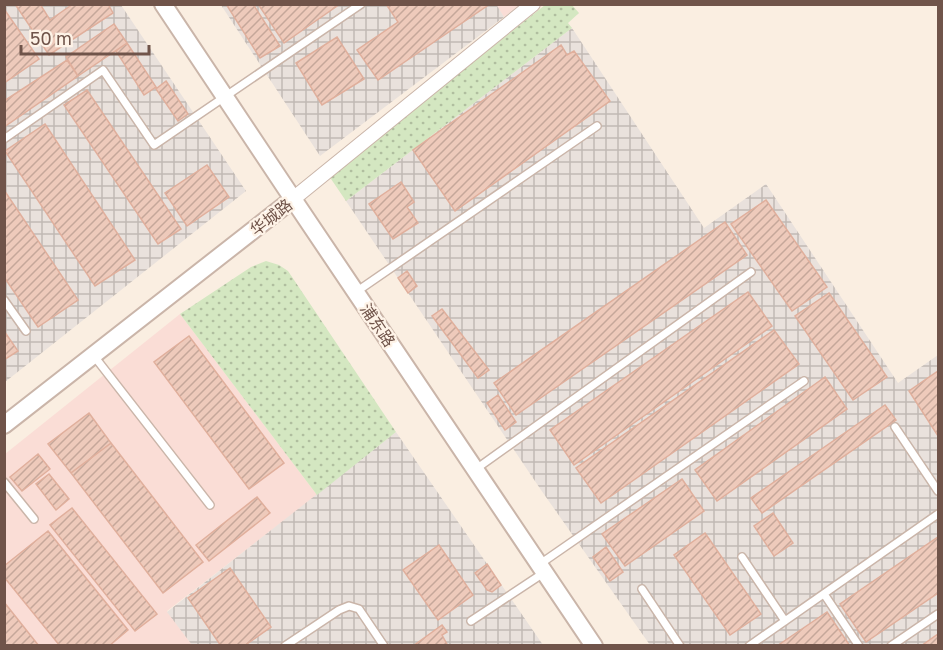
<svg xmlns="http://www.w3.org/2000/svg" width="943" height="650" font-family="'Golos Text','Noto Sans SC',sans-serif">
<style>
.commercial{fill:#faddd6}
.industrial{fill:url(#industrial-grid)}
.grass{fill:url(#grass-dots)}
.building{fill:url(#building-hatch);stroke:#e0af9c;stroke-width:1.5}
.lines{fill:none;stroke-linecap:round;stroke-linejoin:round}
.service-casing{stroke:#cab5a9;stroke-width:10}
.minor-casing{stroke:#cab5a9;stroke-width:16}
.tertiary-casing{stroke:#cab5a9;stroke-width:20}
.service{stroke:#fff;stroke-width:7}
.minor{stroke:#fff;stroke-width:14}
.tertiary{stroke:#fff;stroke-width:16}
.labels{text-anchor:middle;stroke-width:4.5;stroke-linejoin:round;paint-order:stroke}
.street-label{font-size:16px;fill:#70544a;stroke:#fef3e7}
</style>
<defs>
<pattern id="industrial-grid" width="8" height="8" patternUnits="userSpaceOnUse" patternTransform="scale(1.5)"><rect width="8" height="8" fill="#e9e1dc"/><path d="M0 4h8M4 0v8" fill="none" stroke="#c1b9b4"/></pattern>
<pattern id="grass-dots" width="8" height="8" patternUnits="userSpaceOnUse" patternTransform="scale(1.5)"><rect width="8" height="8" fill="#d4e7c1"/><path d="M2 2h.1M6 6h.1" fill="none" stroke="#b0be9f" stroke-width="1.8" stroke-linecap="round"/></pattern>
<pattern id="building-hatch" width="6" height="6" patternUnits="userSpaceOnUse" patternTransform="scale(1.5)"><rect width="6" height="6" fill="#eecabb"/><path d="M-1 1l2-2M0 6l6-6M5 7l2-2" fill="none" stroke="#c5a79a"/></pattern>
</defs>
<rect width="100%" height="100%" fill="#faeee1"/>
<path class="commercial" d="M 496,5 L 519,5 L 504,17 Z
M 180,314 L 317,495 L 167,611 L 192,645 L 5,646 L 5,454 Z"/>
<path class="industrial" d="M 496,4 L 504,17 L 320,156 L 221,5 Z
M 5,5 L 121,5 L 246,191 L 5,382 Z
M 572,28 L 704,228 L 766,184 L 898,383 L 938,355 L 938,645 L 650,645 L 541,490 L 346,201 Z
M 396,432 L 543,645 L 192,645 L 167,612 Z"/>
<path class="grass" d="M 545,5 L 572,5 L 579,13 L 568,23 L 572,28 L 346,201 L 329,176 Z
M 266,261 L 279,265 L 288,271 L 396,432 L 317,495 L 180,314 L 251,267 Z"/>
<path class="building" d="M 15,4 L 40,4 L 50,20 L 73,4 L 108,4 L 113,13 L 49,55 Z
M 226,4 L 253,4 L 280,46 L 260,58 Z
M 258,4 L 340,4 L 284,43 Z
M 386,4 L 486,4 L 487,6 L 378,80 L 357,50 L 398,22 Z
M 4,9 L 39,59 L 4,83 Z
M 114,24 L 127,43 L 78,76 L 66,57 Z
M 337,37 L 364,79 L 322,105 L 296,63 Z
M 127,43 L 156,87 L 144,95 L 116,51 Z
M 561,45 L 567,55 L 574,51 L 610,101 L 455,211 L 413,150 Z
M 67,60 L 78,76 L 4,127 L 4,101 Z
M 166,81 L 188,114 L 178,121 L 156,89 Z
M 87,90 L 181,229 L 158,244 L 64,105 Z
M 45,124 L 135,260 L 95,286 L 5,151 Z
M 207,165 L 229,197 L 187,226 L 165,193 Z
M 401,182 L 414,202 L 407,207 L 418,223 L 393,239 L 369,204 Z
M 4,190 L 78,300 L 38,327 L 4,277 Z
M 766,200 L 827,287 L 792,311 L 731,224 Z
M 725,222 L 747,255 L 516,415 L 494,383 Z
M 407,271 L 417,286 L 408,293 L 398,278 Z
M 748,292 L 772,326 L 574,465 L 550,430 Z
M 829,293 L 887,377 L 853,400 L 795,316 Z
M 442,309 L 489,370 L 478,378 L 432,316 Z
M 774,330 L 799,364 L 601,503 L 576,468 Z
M 4,331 L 18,351 L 4,360 Z
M 189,336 L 284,463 L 249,489 L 154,362 Z
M 938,371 L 938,436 L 909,391 Z
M 825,377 L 847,409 L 717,501 L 695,470 Z
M 498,395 L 516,422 L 505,430 L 487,403 Z
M 885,405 L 896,420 L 762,513 L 751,498 Z
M 89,413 L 111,443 L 71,473 L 48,444 Z
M 111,443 L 203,562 L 163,593 L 71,473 Z
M 38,454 L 50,469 L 22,491 L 10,477 Z
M 49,474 L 69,499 L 56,510 L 36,484 Z
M 682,479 L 704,511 L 625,566 L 602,534 Z
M 257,497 L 270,513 L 209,561 L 196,545 Z
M 72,508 L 157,614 L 135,631 L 50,525 Z
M 773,513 L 793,543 L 774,556 L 754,526 Z
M 48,531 L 128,630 L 109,646 L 60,646 L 4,577 L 4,566 Z
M 705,533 L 761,614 L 730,635 L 674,555 Z
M 938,537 L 938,593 L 866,642 L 840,604 Z
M 439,545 L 473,595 L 438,620 L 403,570 Z
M 606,547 L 623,572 L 610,581 L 593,557 Z
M 487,564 L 501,585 L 492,592 L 487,590 L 475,573 Z
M 230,568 L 271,627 L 244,646 L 221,646 L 188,598 Z
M 4,602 L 39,646 L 4,646 Z
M 827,612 L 850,646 L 777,646 Z
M 442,625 L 447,632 L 442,635 L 448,646 L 413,646 Z
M 938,634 L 938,646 L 921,646 Z"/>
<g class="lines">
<g class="service-casing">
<path id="service" d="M 4,139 L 103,70 L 154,145 L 361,4
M 356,292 L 597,126
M 4,300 L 26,331
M 94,356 L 210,505
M 895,427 L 938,491
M 476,469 L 751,272
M 4,482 L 34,519
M 742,557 L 785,621
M 540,564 L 804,381
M 642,589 L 680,646
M 824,594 L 859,646
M 471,621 L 545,572
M 285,646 L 339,610 L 349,606 L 359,609 L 384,646
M 749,646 L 938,514
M 891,646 L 938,614"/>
</g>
<g class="minor-casing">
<path id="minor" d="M 293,199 L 533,4"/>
</g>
<g class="tertiary-casing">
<path id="tertiary" d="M 163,4 L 293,199 L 594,646
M 4,425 L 293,199"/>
</g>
<use href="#service" class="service"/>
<use href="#minor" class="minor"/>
<use href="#tertiary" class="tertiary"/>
</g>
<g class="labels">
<g class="street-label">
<text transform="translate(271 217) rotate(-38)" y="6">华城路</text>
<text transform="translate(378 325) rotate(56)" y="6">浦东路</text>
</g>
</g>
<rect width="943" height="650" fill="none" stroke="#70544a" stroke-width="12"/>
<path d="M21 45v9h128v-9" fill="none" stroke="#70544a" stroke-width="3"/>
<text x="30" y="45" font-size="18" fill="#70544a" stroke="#fef3e7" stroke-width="4.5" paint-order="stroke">50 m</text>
</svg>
